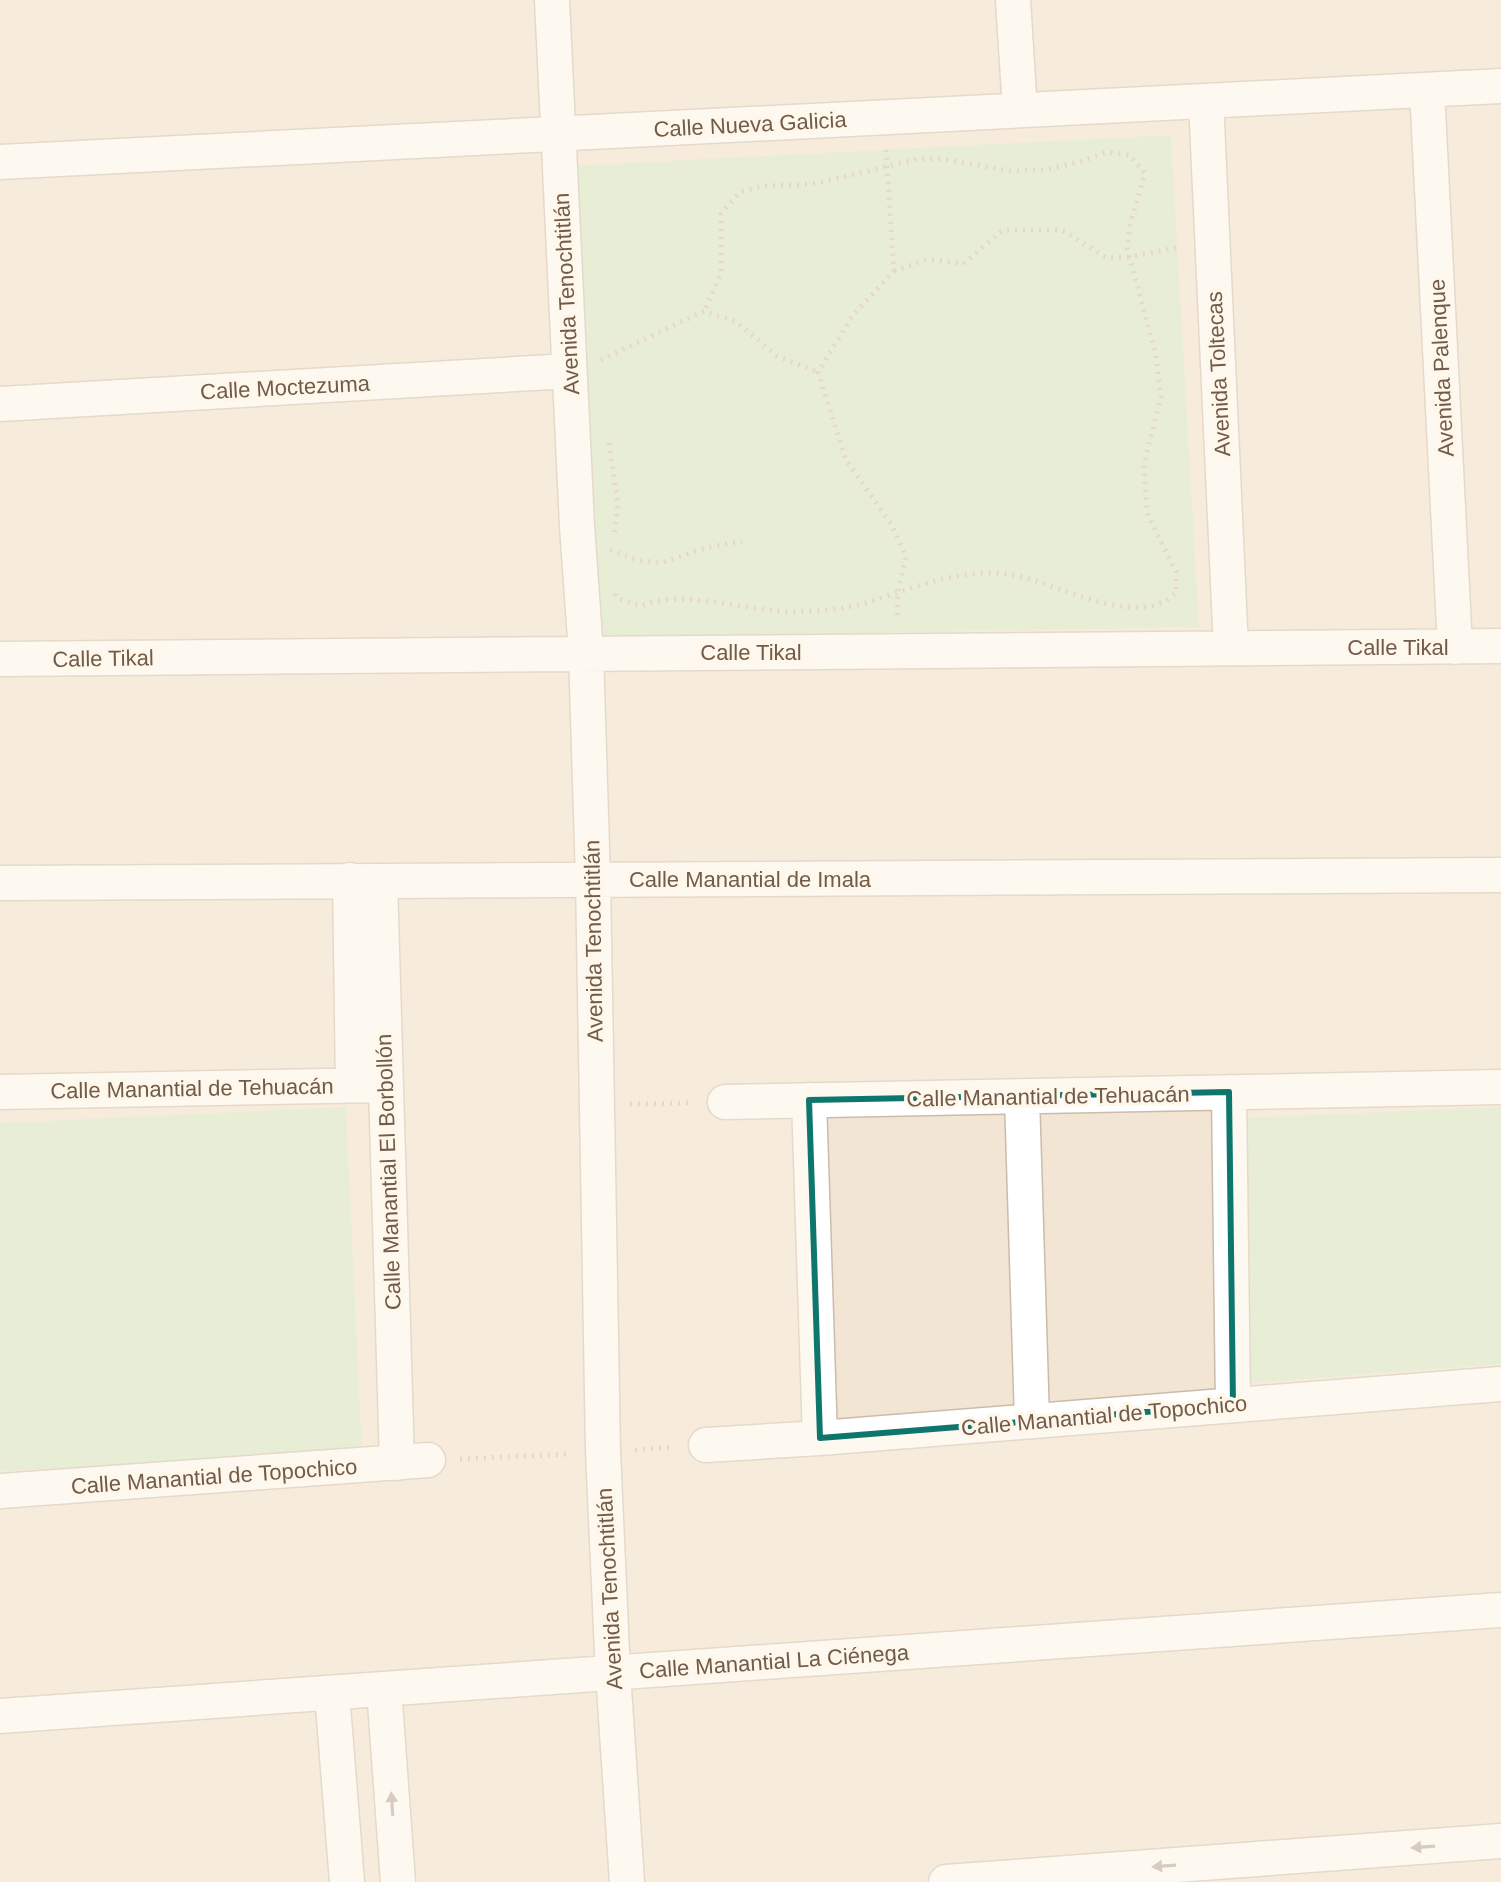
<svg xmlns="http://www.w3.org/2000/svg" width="1501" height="1882" font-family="Helvetica,sans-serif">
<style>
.residential{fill:#f2e5d3}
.green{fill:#d0e7c3}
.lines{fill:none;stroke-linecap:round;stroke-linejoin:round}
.minor-casing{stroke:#cbbbab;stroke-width:37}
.path{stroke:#d3b7a1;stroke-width:5;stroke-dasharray:2 6;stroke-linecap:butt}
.minor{stroke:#fff;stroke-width:34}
.oneway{fill:#aa9d93}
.marked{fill:none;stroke:#0f766e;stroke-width:6;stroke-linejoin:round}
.labels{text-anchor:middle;stroke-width:7;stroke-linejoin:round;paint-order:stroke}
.street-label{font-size:22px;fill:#715b4b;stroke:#fef7ea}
</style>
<rect width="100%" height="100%" fill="#fbf3e4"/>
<path class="residential" d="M 0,0 L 1501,0 L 1501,1882 L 0,1882 Z"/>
<path class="green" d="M 1171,135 L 1199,627 L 592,638 L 568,166 Z
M 346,1107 L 362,1455 L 0,1471 L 0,1123 Z
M 1501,1107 L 1501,1364 L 1251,1383 L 1242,1118 Z"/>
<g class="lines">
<g class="minor-casing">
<path id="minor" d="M 552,0 L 577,526 L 586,653 L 593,880 L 603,1452 L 613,1673 L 627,1882
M 1013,0 L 1020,110
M 1427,90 L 1455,647
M 1206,101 L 1231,648
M 0,162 L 1501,86
M 0,404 L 569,371
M 0,659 L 1501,646
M 350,880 L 353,1085
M 380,881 L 397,1463
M 0,883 L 1501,875
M 0,1092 L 384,1085
M 1229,1092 L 1233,1405
M 1022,1097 L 1032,1420
M 809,1100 L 820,1438
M 725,1102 L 1501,1087
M 706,1445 L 820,1438 L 1501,1384
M 0,1491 L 428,1460
M 384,1689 L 398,1882
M 332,1693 L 347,1882
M 0,1716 L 1501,1610
M 946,1882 L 1501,1841"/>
</g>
<path class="path" d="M 886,150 L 894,271 L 853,315 L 818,372 L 846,460 L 891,524 L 906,556 L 898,592 L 897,619
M 894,271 L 928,259 L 963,264 L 1003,230 L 1062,230 L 1107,258 L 1129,257 L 1181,247
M 601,360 L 704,311 L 737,322 L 777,356 L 818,372
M 609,443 L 618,504 L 614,536
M 610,550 L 637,560 L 661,563 L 705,548 L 742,541
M 615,594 L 618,599 L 642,606 C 675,588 754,612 792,612 C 815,611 843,610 865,603 C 913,589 962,566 1013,575 C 1055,583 1119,620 1161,603 C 1166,602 1171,596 1176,593 L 1176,572 L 1147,513 L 1144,465 L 1161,397 L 1156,355 L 1127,248 L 1130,225 L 1145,173 L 1129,155 L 1107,152 L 1076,163 L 1044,170 L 1010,171 L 943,159 L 918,159 L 813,184 L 764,186 L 740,192 L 721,214 L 721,274 L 704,311
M 630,1104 L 692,1103
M 635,1450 L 673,1447
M 460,1459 L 570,1454"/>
<use href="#minor" class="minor"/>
</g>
<defs><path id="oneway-solid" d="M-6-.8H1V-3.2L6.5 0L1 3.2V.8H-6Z" transform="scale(2)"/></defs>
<g class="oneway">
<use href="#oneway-solid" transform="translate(392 1804) rotate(-94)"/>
<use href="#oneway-solid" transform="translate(1423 1847) rotate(176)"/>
<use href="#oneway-solid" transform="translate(1164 1866) rotate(176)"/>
</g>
<path d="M0 0H1501V1882H0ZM 1229,1092 L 1233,1405 L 820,1438 L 809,1100 Z" fill="#fbf3e4" fill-opacity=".55" fill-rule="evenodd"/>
<path class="marked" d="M 1229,1092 L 1233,1405 L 820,1438 L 809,1100 Z"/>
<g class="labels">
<g class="street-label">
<text transform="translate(750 124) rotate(-3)" y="8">Calle Nueva Galicia</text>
<text transform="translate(566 294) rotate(-93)" y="8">Avenida Tenochtitlán</text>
<text transform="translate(1441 368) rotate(-93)" y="8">Avenida Palenque</text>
<text transform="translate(1218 374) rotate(-93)" y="8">Avenida Toltecas</text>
<text transform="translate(285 387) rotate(-3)" y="8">Calle Moctezuma</text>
<text x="1398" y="655">Calle Tikal</text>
<text x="751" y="660">Calle Tikal</text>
<text transform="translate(103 658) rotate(-1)" y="8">Calle Tikal</text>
<text x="750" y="887">Calle Manantial de Imala</text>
<text transform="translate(593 941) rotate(-91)" y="8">Avenida Tenochtitlán</text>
<text transform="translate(192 1088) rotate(-1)" y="8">Calle Manantial de Tehuacán</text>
<text transform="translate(1048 1096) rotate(-1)" y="8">Calle Manantial de Tehuacán</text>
<text transform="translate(388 1172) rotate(-92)" y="8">Calle Manantial El Borbollón</text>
<text transform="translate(1104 1415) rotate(-5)" y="8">Calle Manantial de Topochico</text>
<text transform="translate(214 1476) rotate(-4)" y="8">Calle Manantial de Topochico</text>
<text transform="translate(609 1589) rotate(-93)" y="8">Avenida Tenochtitlán</text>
<text transform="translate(774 1661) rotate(-4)" y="8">Calle Manantial La Ciénega</text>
</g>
</g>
</svg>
